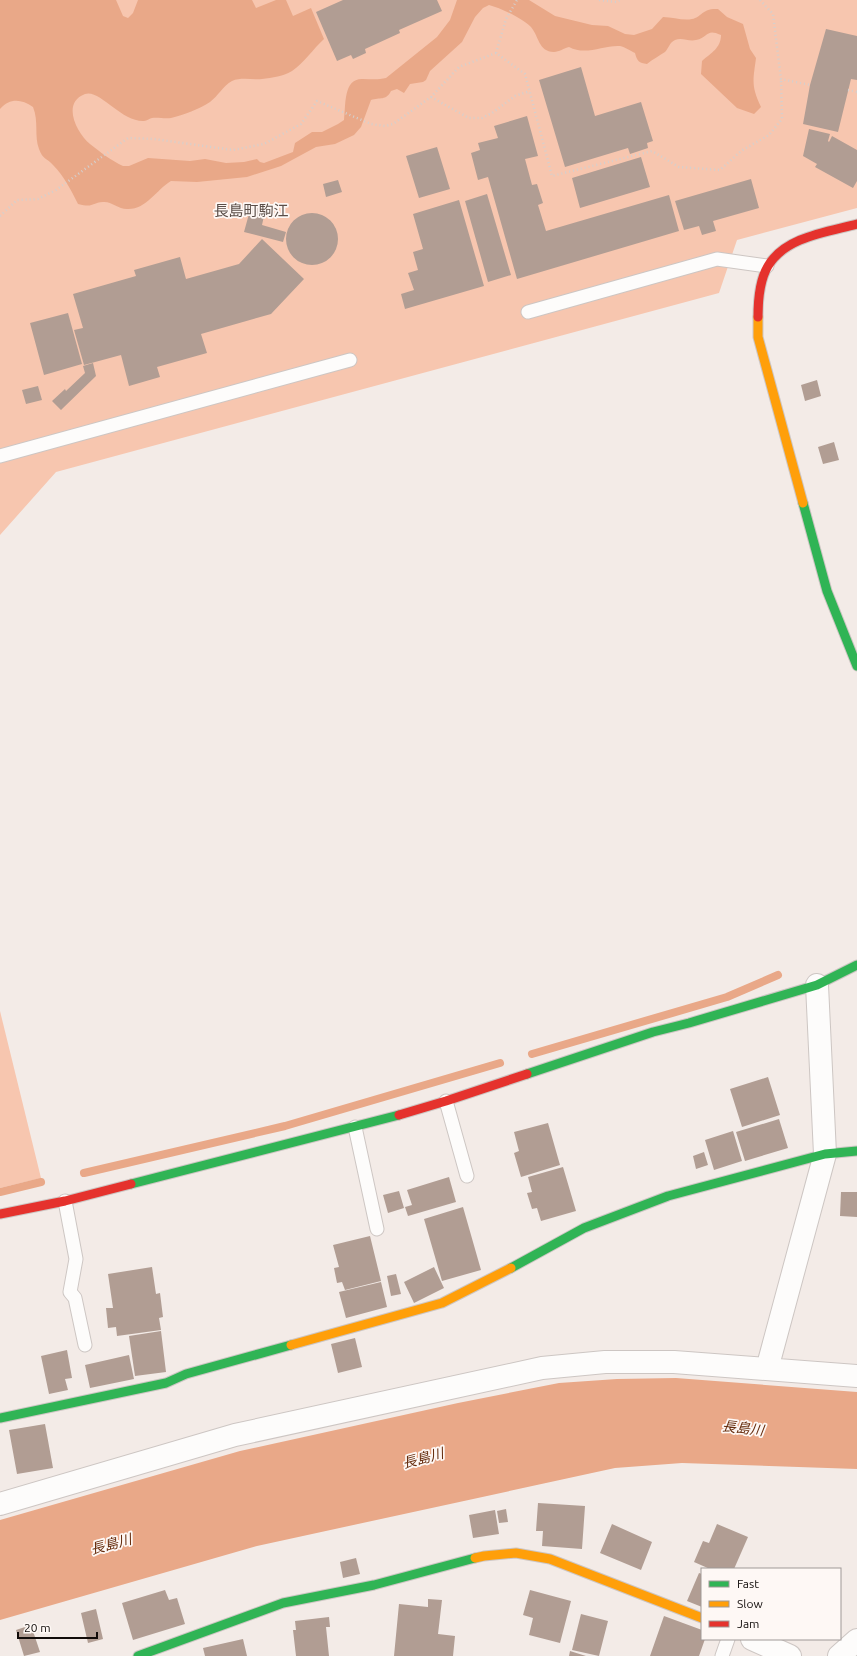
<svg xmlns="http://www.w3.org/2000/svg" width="857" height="1656" font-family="Ubuntu,'Noto Sans JP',sans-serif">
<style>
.green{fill:#f7c6af}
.water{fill:#e9a888}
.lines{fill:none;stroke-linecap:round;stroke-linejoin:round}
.stream{stroke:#e9a888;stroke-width:8}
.building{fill:#b19d93}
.lane-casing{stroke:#cdc6c3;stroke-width:15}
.street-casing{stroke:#cdc6c3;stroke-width:24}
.fast-casing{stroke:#cdc6c3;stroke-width:11}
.slow-casing{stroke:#cdc6c3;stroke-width:11}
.jam-casing{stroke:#cdc6c3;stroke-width:11}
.path{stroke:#d3d0cf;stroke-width:2.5;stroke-dasharray:1 3;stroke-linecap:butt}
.lane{stroke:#fdfcfb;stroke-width:13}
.street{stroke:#fdfcfb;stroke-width:22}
.fast{stroke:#30b455;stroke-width:9}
.slow{stroke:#ff9f0a;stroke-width:9}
.jam{stroke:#e5322d;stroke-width:9}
.labels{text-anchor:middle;stroke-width:3.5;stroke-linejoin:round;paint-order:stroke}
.water-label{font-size:14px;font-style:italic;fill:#662c0d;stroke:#fef8f5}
.quarter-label{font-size:15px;fill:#5b4e48;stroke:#fef8f5}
</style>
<rect width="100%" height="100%" fill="#f3ebe7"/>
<path class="green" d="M 0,0 L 857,0 L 857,208 L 737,240 L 719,293 L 56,472 L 0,535 Z
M 0,1011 L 41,1178 L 0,1188 Z"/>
<path class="water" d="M 0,0 L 116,0 L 123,16 L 128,18 L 133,13 L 138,0 L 252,0 L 256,8 L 276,0 L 286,0 L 293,16 L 311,8 L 324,39 C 313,49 304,63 292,71 C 284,76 272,78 262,79 C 253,80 241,77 232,81 C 223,86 218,96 210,102 C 200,109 183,115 171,118 C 164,119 158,117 152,118 C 150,118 147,121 144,121 C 121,122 100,89 85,94 C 61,103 77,133 90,144 C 100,152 112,161 123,166 L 129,166 L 148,158 L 190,161 L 205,159 L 226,163 L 244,162 L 257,159 L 260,162 L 264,163 L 293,152 L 295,143 L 312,132 L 322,132 L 338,124 L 344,120 C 346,105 343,78 363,79 C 371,79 378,80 386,78 L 437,37 L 450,20 L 457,0 L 529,0 L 555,16 L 592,25 L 608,26 L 625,34 L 634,35 L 652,29 L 663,17 C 673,17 683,21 692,19 C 702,17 702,8 718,9 L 727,17 L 743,24 L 750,49 L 756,58 C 753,81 751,86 761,107 L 754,114 L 737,108 L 701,74 L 702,61 C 711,53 721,48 721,35 C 706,28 709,37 696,40 C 689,42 682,37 675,40 C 669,43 669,48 665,52 C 659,56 653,59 647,64 C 639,63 637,61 635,53 C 631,51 625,47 620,46 C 603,45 586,56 569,47 C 564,48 559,52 554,52 C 538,52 539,35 530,26 C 521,18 501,8 489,5 L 483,8 L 475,17 L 462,42 L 430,71 L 426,80 L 423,82 L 410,84 L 404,93 L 397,89 L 391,91 C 386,101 380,97 371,100 L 361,127 L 354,135 L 335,144 L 316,147 L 281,166 L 247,177 L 197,182 L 171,181 C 156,190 146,210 127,209 C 118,209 111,201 103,202 C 91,203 94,208 78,204 C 71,190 64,176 53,165 C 47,158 43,160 39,149 C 34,136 39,122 33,107 C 21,99 10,98 0,109 Z
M 676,1378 L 857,1392 L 857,1469 L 682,1463 L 615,1468 L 257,1546 L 0,1620 L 0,1520 L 240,1451 L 458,1403 L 559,1383 L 617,1379 Z"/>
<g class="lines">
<path class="stream" d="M 532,1054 L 727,997 L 778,975
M 84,1173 L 285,1126 L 500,1063
M 0,1192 L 41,1182"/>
</g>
<path class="building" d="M 343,0 L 437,0 L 442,11 L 399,30 L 400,33 L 365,49 L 366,53 L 353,59 L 351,55 L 337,61 L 316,12 Z
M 826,29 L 857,36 L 857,80 L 851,79 L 838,132 L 803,124 L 810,85 Z
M 581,67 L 595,116 L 641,102 L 653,141 L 647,143 L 648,148 L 630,154 L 628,148 L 565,167 L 539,80 Z
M 527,116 L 538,156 L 525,159 L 532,185 L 537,184 L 543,203 L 538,205 L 546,231 L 669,195 L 679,231 L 517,279 L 488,177 L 478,180 L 471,153 L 480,150 L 478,143 L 498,138 L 494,126 Z
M 809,129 L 830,134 L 828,141 L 829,142 L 832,136 L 857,150 L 857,181 L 853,188 L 815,167 L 817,164 L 803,156 Z
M 437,147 L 450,189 L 419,198 L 406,156 Z
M 641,157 L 650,187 L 580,208 L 572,178 Z
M 751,179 L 759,208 L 713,221 L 716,231 L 702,235 L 699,226 L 684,230 L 675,201 Z
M 338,180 L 342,192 L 326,197 L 323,184 Z
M 487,194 L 511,275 L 488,282 L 465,201 Z
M 459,200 L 484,286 L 405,309 L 401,294 L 414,290 L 408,273 L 418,270 L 413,252 L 423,249 L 413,214 Z
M 252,203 L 266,207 L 262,225 L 286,232 L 283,242 L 244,232 Z
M286 239a26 26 0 1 1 52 0a26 26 0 1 1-52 0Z
M 262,239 L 304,279 L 271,314 L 201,334 L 207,353 L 157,367 L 160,377 L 129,386 L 121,355 L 84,365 L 74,330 L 83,328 L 73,294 L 136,276 L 134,270 L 180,257 L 186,279 L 239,264 Z
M 68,313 L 82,364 L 44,375 L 30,323 Z
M 93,363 L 96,376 L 61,410 L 52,401 L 65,389 L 66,391 L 85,373 L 83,366 Z
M 817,380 L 821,396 L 805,401 L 801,385 Z
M 38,386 L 42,400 L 26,404 L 22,390 Z
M 834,442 L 839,460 L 823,464 L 818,447 Z
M 768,1077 L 780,1115 L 742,1127 L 730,1089 Z
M 779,1119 L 788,1148 L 745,1161 L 736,1132 Z
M 548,1123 L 560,1165 L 521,1177 L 514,1153 L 519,1151 L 514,1132 Z
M 733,1131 L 742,1161 L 714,1170 L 705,1140 Z
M 704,1152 L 708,1165 L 696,1169 L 693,1156 Z
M 563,1167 L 576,1211 L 541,1221 L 537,1208 L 532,1209 L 527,1193 L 532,1192 L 528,1177 Z
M 449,1177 L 456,1202 L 408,1216 L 405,1207 L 412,1205 L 407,1190 Z
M 399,1191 L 404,1208 L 388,1213 L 383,1195 Z
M 841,1192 L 857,1192 L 857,1217 L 840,1216 Z
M 463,1207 L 481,1270 L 442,1281 L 424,1219 Z
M 370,1236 L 381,1281 L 345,1290 L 342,1282 L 337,1283 L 334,1268 L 339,1267 L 333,1245 Z
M 152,1267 L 156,1294 L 160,1293 L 163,1317 L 159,1318 L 161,1330 L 117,1336 L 116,1327 L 108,1328 L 106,1308 L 113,1308 L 108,1274 Z
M 434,1267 L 444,1288 L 414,1303 L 404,1282 Z
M 396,1274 L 401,1294 L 391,1296 L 387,1276 Z
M 381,1282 L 387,1307 L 346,1318 L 339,1292 Z
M 161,1331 L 166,1372 L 135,1376 L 129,1336 Z
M 355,1338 L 362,1367 L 338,1373 L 331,1344 Z
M 67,1350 L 72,1378 L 65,1379 L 68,1390 L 49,1394 L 41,1356 Z
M 129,1355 L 134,1379 L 90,1388 L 85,1365 Z
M 45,1424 L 53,1468 L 17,1474 L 9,1430 Z
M 538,1503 L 585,1506 L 582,1549 L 542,1546 L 543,1531 L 536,1531 Z
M 506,1509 L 508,1522 L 499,1523 L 497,1511 Z
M 495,1510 L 499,1534 L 473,1538 L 469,1515 Z
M 612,1524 L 652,1542 L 641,1570 L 600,1553 Z
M 717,1524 L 748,1537 L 734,1569 L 710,1569 L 694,1562 L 703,1541 L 709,1543 Z
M 356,1558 L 360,1574 L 343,1578 L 340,1562 Z
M 699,1573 L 702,1574 L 702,1607 L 687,1601 Z
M 165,1590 L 169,1600 L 177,1598 L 185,1624 L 133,1640 L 122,1603 Z
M 530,1590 L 571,1601 L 560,1643 L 529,1635 L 533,1618 L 523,1615 Z
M 428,1599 L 442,1600 L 438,1634 L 455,1636 L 453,1656 L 394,1656 L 399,1604 L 428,1607 Z
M 96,1609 L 103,1639 L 88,1643 L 81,1613 Z
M 581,1614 L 608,1621 L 599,1656 L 572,1650 Z
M 664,1616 L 702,1630 L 702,1639 L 705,1639 L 699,1656 L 650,1656 Z
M 329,1617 L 330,1627 L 326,1627 L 329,1656 L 296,1656 L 293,1630 L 296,1630 L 295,1621 Z
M 31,1625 L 40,1652 L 24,1656 L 16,1630 Z
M 243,1639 L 247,1656 L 205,1656 L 203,1648 Z
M 570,1651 L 586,1656 L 569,1656 Z"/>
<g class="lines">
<g class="lane-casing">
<path id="lane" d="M 528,312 L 717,259 L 767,266
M 0,456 L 350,360
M 446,1101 L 467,1176
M 355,1127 L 377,1229
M 65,1201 L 76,1259 L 70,1292 L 75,1298 L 85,1345
M 722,1656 L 728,1639"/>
</g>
<g class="street-casing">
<path id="street" d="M 767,1369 L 825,1154 L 817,985
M 0,1504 L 235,1435 L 542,1368 L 605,1362 L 674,1362 L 857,1376
M 752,1639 L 790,1656
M 839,1656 L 857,1640"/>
</g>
<g class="fast-casing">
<path id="fast" d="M 803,503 L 827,591 L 857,666
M 527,1074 L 653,1032 L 689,1023 L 817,985 L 857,965
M 131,1184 L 399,1115
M 511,1268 L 584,1228 L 668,1196 L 825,1154 L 857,1151
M 0,1418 L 166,1383 L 186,1374 L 291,1345
M 138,1656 L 283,1603 L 374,1585 L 475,1558"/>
</g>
<g class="slow-casing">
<path id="slow" d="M 758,317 L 758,337 L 803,503
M 291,1345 L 442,1303 L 511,1268
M 475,1558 L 484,1556 L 516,1553 L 550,1559 L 702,1618"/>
</g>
<g class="jam-casing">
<path id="jam" d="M 758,317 C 758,301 759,281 768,266 C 785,237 827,232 857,224
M 399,1115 L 446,1101 L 527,1074
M 0,1214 L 65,1201 L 131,1184"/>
</g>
<path class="path" d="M 599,0 L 616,2 L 620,0
M 760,0 L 773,14 L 781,79 L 810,85
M 496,53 L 506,19 L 517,0
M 848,90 L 857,92
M 431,97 L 469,118 L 482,118 L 492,113 L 515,96 L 530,91
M 0,216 L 17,200 L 38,199 L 56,190 L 128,138 L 154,139 L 233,150 L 264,144 L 301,124 L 317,101 L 371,124 L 385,126 L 393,124 L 431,97 L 459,67 L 496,53 L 525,74 L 552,176 L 652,151 L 679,167 L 720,170 L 741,151 L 769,135 L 782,119 L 781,79"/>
<use href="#lane" class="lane"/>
<use href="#street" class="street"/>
<use href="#fast" class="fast"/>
<use href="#slow" class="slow"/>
<use href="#jam" class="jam"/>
</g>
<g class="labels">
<g class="water-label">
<text transform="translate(743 1428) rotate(7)" y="5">長島川</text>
<text transform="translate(423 1458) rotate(-15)" y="5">長島川</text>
<text transform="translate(111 1544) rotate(-15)" y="5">長島川</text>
</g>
<g class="quarter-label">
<text x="251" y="216">長島町駒江</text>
</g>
</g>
<rect x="701" y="1568" width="140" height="72" fill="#fef8f5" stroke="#9f9997"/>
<rect x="709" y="1581" width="20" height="6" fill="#30b455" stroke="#9f9997"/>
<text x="737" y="1588" font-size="12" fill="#100b09">Fast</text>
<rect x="709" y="1601" width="20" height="6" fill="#ff9f0a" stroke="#9f9997"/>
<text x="737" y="1608" font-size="12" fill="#100b09">Slow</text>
<rect x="709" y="1621" width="20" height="6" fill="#e5322d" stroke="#9f9997"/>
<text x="737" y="1628" font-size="12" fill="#100b09">Jam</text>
<path d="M18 1632v6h79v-6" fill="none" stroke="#100b09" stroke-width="2"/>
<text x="24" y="1632" font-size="12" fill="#100b09" stroke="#fef8f5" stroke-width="3" paint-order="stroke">20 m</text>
</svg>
